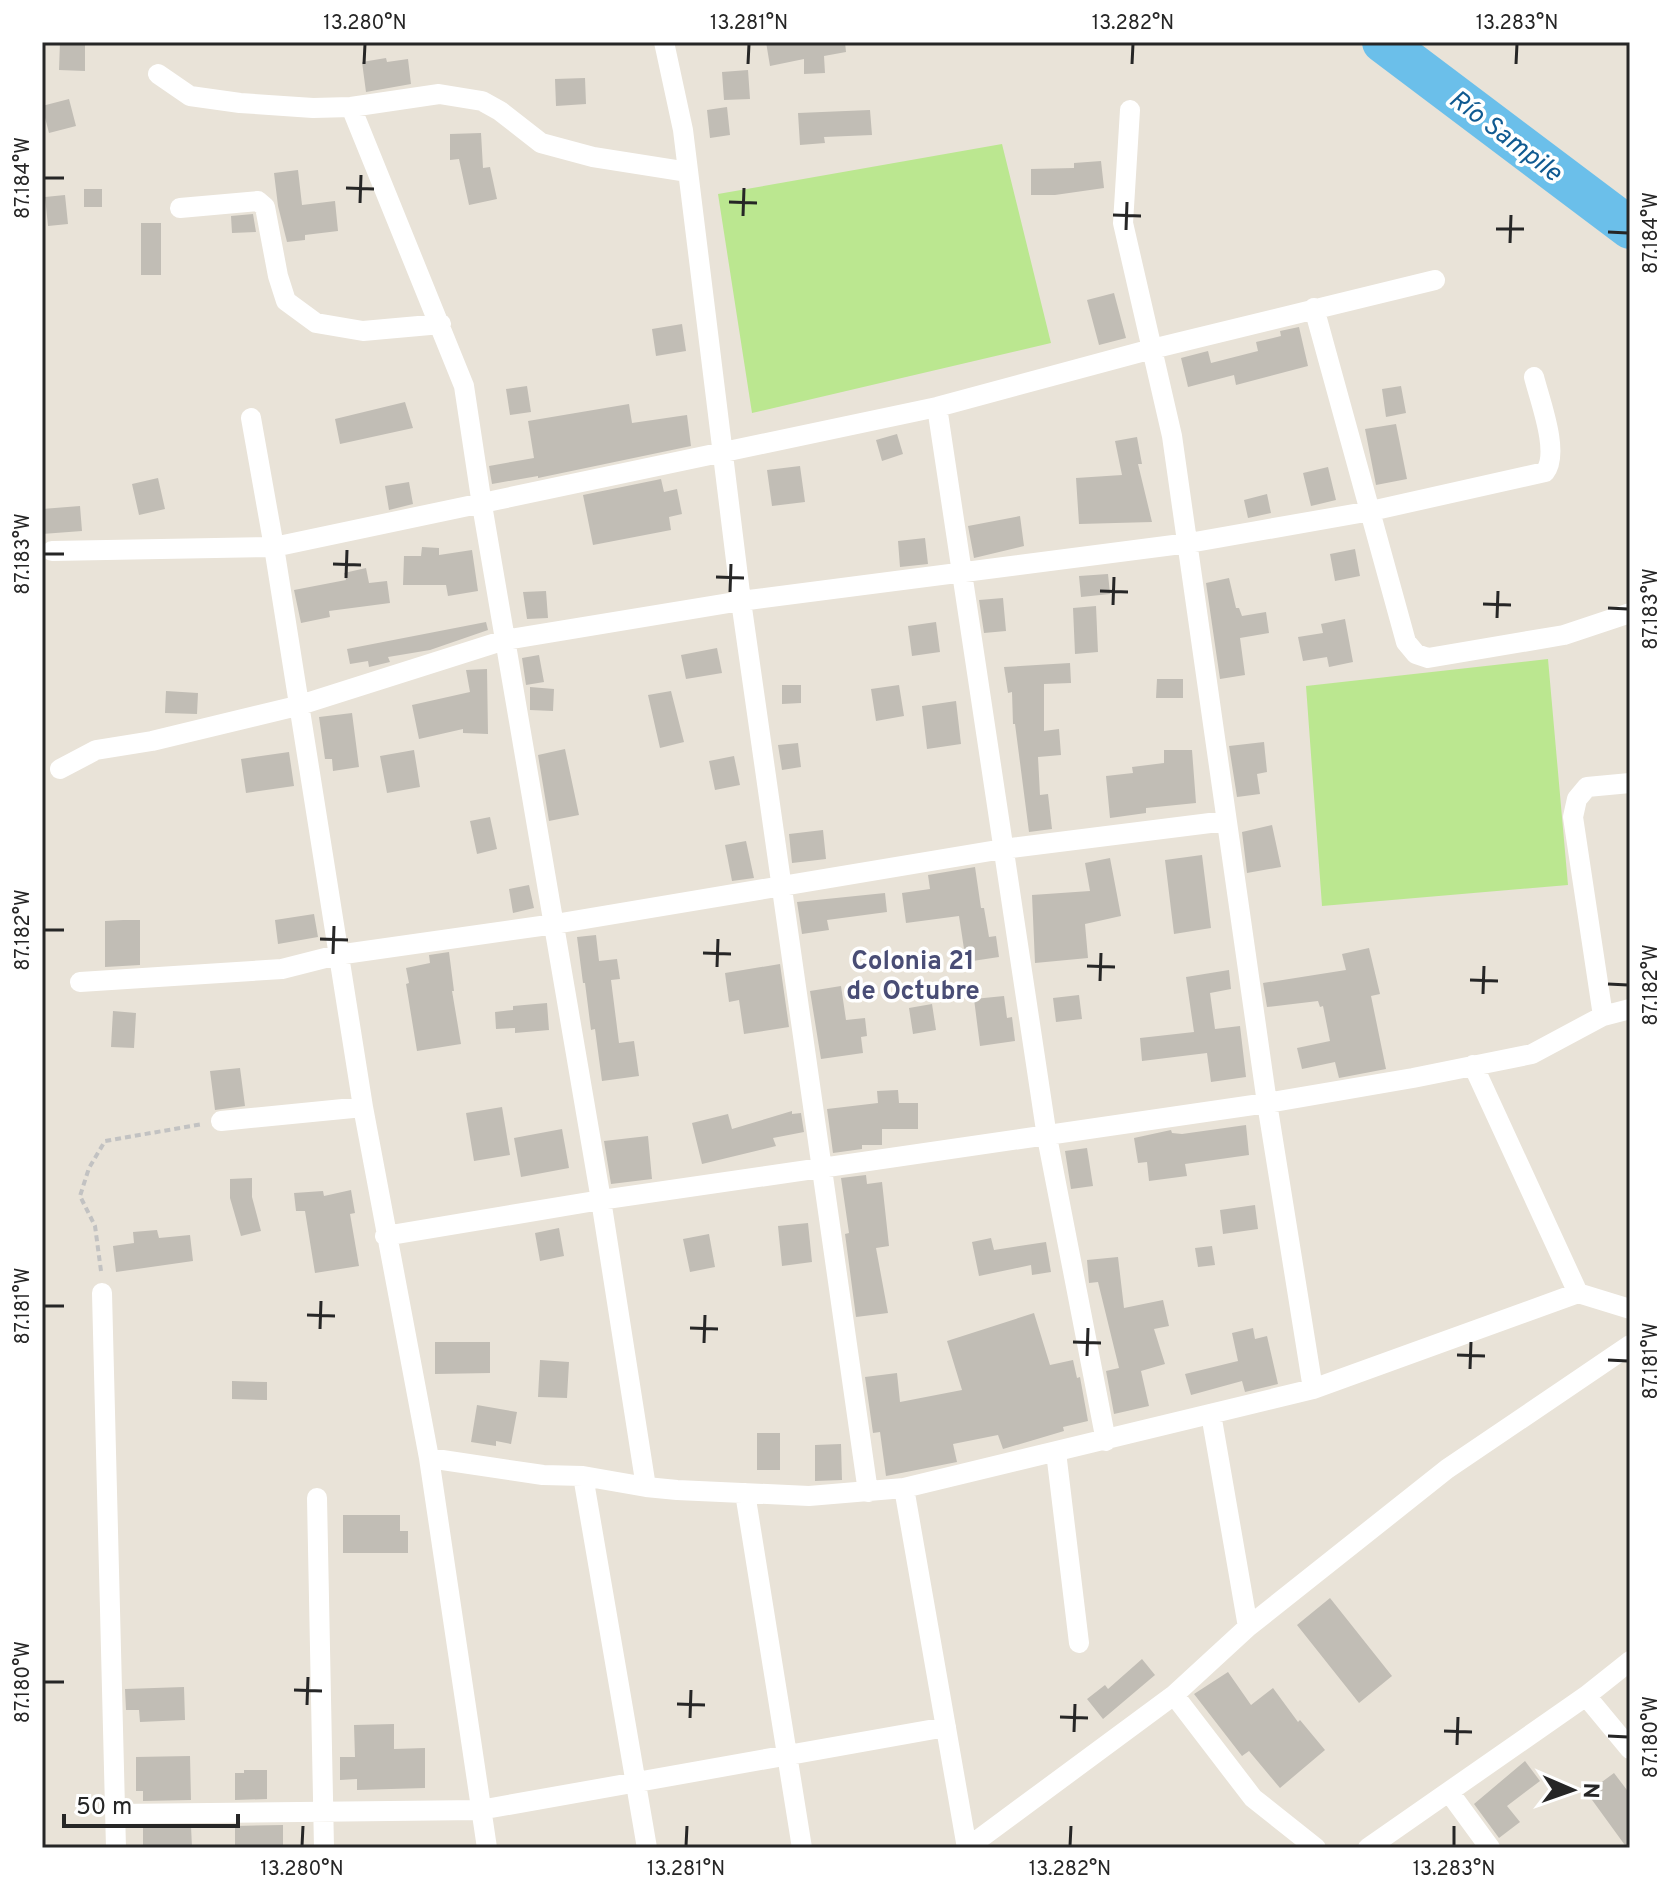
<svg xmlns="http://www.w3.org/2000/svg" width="1672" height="1890" font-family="Overpass,sans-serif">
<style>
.pitch{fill:#bbe790}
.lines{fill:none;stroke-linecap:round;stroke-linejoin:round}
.river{stroke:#6bbfea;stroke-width:42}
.building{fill:#c1bdb5}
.path{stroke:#c2c2c2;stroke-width:4;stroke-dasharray:6 4;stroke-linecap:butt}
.minor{stroke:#fff;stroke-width:20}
.ticks{fill:none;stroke:#262626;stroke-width:3}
.labels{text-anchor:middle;stroke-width:7;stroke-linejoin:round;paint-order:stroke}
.water-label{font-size:26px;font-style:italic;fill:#105a91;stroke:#fff}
.neighbourhood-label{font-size:26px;font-weight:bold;fill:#494d75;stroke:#fff}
.neatline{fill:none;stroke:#262626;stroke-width:3}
.ticks-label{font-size:20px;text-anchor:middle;fill:#262626}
</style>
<rect width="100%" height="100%" fill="#e9e3d8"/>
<path class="pitch" d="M 1002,144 L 1051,343 L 752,413 L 718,194 Z
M 1548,659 L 1568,885 L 1322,906 L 1306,686 Z"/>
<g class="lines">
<path class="river" d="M 1383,42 L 1630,228"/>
</g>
<path class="building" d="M 60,42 L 85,43 L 85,71 L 59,70 Z
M 766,42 L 845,42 L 846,52 L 824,56 L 825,73 L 804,74 L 804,59 L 770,66 Z
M 386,58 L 387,62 L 408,59 L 411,84 L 366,92 L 362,62 Z
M 748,70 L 750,99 L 724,100 L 722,72 Z
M 585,78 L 586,104 L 556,106 L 555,79 Z
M 69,99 L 76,126 L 49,133 L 42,106 Z
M 727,107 L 730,135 L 710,138 L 707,110 Z
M 870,110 L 872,135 L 824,137 L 825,143 L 800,145 L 798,113 Z
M 481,133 L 483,168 L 490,167 L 497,199 L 469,205 L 459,159 L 450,160 L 450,134 Z
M 1101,161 L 1104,188 L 1055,195 L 1031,195 L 1031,169 L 1074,168 L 1074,163 Z
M 298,170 L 302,205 L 335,201 L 338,231 L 305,235 L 305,240 L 287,242 L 278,206 L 274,173 Z
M 84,189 L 102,189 L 102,207 L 84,207 Z
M 65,195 L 68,224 L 48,226 L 45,197 Z
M 253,214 L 256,232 L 232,233 L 231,216 Z
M 141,223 L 161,223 L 161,275 L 141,275 Z
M 1114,293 L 1126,338 L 1099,345 L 1087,300 Z
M 682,324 L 686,351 L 656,356 L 652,329 Z
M 1299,327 L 1308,366 L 1236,385 L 1234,375 L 1188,387 L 1181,358 L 1208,351 L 1211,363 L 1258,351 L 1256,342 L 1281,336 L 1280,331 Z
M 527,386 L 531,412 L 510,415 L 506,389 Z
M 1401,386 L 1406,413 L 1386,417 L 1382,389 Z
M 405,402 L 413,428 L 340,444 L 335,419 Z
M 629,404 L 632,423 L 687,415 L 691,446 L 538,478 L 538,476 L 492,484 L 489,466 L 534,458 L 528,421 Z
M 1396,424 L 1407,479 L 1376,485 L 1365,429 Z
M 897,434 L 903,454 L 882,461 L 876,440 Z
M 1137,437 L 1142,464 L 1138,464 L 1152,522 L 1079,524 L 1076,478 L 1122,475 L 1115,441 Z
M 800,466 L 805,502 L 772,506 L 767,470 Z
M 1328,467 L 1336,500 L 1311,506 L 1303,473 Z
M 158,478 L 165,509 L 139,515 L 132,484 Z
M 661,479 L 664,492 L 677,489 L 682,514 L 669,517 L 671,530 L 593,545 L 583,495 Z
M 409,482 L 413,504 L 389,510 L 385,486 Z
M 1267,494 L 1271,513 L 1248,518 L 1244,500 Z
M 80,506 L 82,531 L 42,534 L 42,509 Z
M 1020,516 L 1024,546 L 974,558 L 968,526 Z
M 925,538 L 928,564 L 900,567 L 898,541 Z
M 422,547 L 439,548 L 439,555 L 472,550 L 478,591 L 448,596 L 446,585 L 403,585 L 404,556 L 421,556 Z
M 1355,549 L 1360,576 L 1335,581 L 1330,554 Z
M 366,568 L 369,583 L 387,581 L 390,603 L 329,611 L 330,617 L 301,623 L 294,590 L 346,580 L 344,573 Z
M 1108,574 L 1110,594 L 1081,597 L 1079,576 Z
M 1229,578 L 1236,608 L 1239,608 L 1242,616 L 1266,612 L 1269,633 L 1240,638 L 1245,675 L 1220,679 L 1206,583 Z
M 546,591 L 548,618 L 527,619 L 523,592 Z
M 1003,598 L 1006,631 L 984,633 L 979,600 Z
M 1096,606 L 1098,652 L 1075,654 L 1073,608 Z
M 1345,619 L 1353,662 L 1329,667 L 1327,657 L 1303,661 L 1298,637 L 1323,633 L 1321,624 Z
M 486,622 L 488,630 L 430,650 L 388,657 L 390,662 L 369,667 L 368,661 L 350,664 L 347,649 Z
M 936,622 L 940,652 L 912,656 L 908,626 Z
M 717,648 L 722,673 L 686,679 L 681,655 Z
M 539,655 L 544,682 L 526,685 L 522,658 Z
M 1070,663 L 1071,683 L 1044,684 L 1044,731 L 1059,729 L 1061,755 L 1038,757 L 1040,795 L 1048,794 L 1052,829 L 1029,832 L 1015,724 L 1013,724 L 1012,692 L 1008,693 L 1004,667 Z
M 487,669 L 488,734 L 463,733 L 463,729 L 419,739 L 412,705 L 470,692 L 466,670 Z
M 1157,679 L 1183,679 L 1183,698 L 1156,698 Z
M 782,685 L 801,685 L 801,703 L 782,704 Z
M 899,685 L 904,716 L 876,721 L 871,689 Z
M 530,687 L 554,689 L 553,711 L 530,710 Z
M 166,691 L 198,693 L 197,714 L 165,713 Z
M 671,691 L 684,742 L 660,748 L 648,695 Z
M 956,701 L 961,744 L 927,749 L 922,706 Z
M 352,713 L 359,767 L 333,771 L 332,759 L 325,759 L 319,717 Z
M 1264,742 L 1267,772 L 1257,774 L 1260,794 L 1237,797 L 1229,746 Z
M 798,743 L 801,767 L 782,770 L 778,745 Z
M 565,749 L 579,815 L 549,821 L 538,755 Z
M 414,750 L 420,787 L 387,793 L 380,756 Z
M 1164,750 L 1192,750 L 1196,803 L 1146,808 L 1146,813 L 1110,818 L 1106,776 L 1133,773 L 1132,767 L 1164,763 Z
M 289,752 L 294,786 L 246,793 L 241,759 Z
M 734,756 L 740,785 L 715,790 L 709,761 Z
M 490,817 L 497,849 L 477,854 L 470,821 Z
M 1272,825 L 1281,867 L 1247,873 L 1242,832 Z
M 823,830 L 826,859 L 792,863 L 789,834 Z
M 746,841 L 754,878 L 732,881 L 725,845 Z
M 1202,855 L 1211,928 L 1174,934 L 1165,860 Z
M 1110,858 L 1121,916 L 1085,924 L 1088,958 L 1035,963 L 1032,895 L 1090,891 L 1085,863 Z
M 975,867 L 981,908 L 984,908 L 989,937 L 996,936 L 999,957 L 966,962 L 959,916 L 906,923 L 902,893 L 930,889 L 928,875 Z
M 529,885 L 534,908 L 513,913 L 509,889 Z
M 885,893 L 887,912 L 827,920 L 829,930 L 802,934 L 797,902 Z
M 314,914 L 318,937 L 278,944 L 275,920 Z
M 123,920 L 140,920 L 140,965 L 105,967 L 105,921 Z
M 596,935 L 599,961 L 617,959 L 620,979 L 611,980 L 619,1043 L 634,1041 L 639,1076 L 602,1081 L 595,1029 L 591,1030 L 585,983 L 583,983 L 577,937 Z
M 1369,948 L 1380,994 L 1371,996 L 1386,1069 L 1339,1078 L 1335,1062 L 1302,1069 L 1297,1048 L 1330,1041 L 1323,1006 L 1320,1007 L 1318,1001 L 1267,1007 L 1263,983 L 1346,970 L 1342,954 Z
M 449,952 L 454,991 L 452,991 L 461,1044 L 417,1051 L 406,984 L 409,983 L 406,968 L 430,963 L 429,955 Z
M 780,964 L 789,1027 L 744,1034 L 739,1000 L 729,1002 L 725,973 Z
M 1229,970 L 1231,989 L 1210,993 L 1215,1029 L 1240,1026 L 1246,1077 L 1211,1082 L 1207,1053 L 1142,1061 L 1140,1038 L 1194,1032 L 1186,977 Z
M 841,986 L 846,1020 L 865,1018 L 867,1036 L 861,1037 L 863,1053 L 821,1059 L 810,991 Z
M 1079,995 L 1082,1019 L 1056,1022 L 1053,998 Z
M 1004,996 L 1007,1018 L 1012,1017 L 1015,1041 L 980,1046 L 974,999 Z
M 547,1003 L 549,1030 L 515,1033 L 515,1028 L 496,1029 L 495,1012 L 513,1010 L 513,1006 Z
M 932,1004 L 936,1030 L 913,1034 L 909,1008 Z
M 113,1011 L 136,1013 L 134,1048 L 111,1047 Z
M 240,1068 L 245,1106 L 215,1110 L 210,1071 Z
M 898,1090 L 899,1103 L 918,1103 L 918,1129 L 882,1129 L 882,1145 L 862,1145 L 862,1149 L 833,1153 L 827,1109 L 878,1103 L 877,1091 Z
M 502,1107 L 510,1155 L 474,1161 L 466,1113 Z
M 792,1111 L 792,1114 L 801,1113 L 804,1132 L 773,1138 L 776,1146 L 702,1164 L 692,1123 L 728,1114 L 732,1129 Z
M 1246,1125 L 1249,1155 L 1185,1164 L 1187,1176 L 1149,1181 L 1147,1162 L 1138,1163 L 1134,1138 L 1171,1130 L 1172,1133 L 1182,1134 Z
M 562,1129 L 569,1168 L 521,1177 L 514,1138 Z
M 648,1136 L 652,1179 L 611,1184 L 604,1141 Z
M 1087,1148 L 1093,1186 L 1071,1189 L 1065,1151 Z
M 866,1175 L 867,1184 L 882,1182 L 889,1246 L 876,1248 L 888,1313 L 856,1317 L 845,1234 L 849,1233 L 841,1178 Z
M 252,1178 L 252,1197 L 261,1231 L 241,1236 L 230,1198 L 230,1179 Z
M 351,1190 L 355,1213 L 350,1214 L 359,1266 L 315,1273 L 305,1211 L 296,1211 L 294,1193 L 323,1191 L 324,1196 Z
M 1255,1205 L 1258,1229 L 1223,1234 L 1220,1210 Z
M 808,1223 L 812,1262 L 782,1266 L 778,1226 Z
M 559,1228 L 564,1256 L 540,1261 L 535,1233 Z
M 157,1230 L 159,1238 L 190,1235 L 193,1261 L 116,1272 L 113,1246 L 134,1243 L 133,1232 Z
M 709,1234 L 715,1267 L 690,1272 L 683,1239 Z
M 991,1238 L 994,1250 L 1046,1242 L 1051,1272 L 1032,1275 L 1031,1265 L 979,1276 L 972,1242 Z
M 1212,1246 L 1215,1265 L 1198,1267 L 1195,1248 Z
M 1118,1257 L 1124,1308 L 1163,1300 L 1169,1326 L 1154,1329 L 1165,1364 L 1141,1371 L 1149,1406 L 1114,1414 L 1106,1371 L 1119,1368 L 1098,1282 L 1089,1283 L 1087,1260 Z
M 1034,1313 L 1050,1365 L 1073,1360 L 1077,1378 L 1080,1377 L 1088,1421 L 1063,1427 L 1064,1431 L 1003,1449 L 998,1435 L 953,1444 L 957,1462 L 886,1476 L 880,1432 L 873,1433 L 865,1377 L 897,1373 L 900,1402 L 962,1390 L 947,1341 Z
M 1253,1328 L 1255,1339 L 1267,1336 L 1278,1384 L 1245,1392 L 1242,1381 L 1191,1395 L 1185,1374 L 1238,1361 L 1232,1333 Z
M 435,1342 L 490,1342 L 490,1373 L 435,1374 Z
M 540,1360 L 569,1362 L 567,1398 L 538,1397 Z
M 232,1381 L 267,1382 L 267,1400 L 232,1399 Z
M 477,1405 L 517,1412 L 511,1444 L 496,1441 L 496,1446 L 471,1442 Z
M 757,1433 L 780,1433 L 780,1470 L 757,1470 Z
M 841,1444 L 842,1480 L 815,1481 L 815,1445 Z
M 343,1515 L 400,1515 L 400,1531 L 408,1531 L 408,1553 L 343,1553 Z
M 1330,1598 L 1392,1676 L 1359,1703 L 1297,1625 Z
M 1142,1659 L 1155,1675 L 1103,1719 L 1087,1699 L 1105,1685 L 1108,1689 Z
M 1228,1672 L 1251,1705 L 1273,1688 L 1298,1722 L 1300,1720 L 1325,1750 L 1280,1788 L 1249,1751 L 1242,1756 L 1194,1694 Z
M 184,1687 L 185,1720 L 140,1722 L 139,1710 L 126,1710 L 125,1689 Z
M 394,1724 L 394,1749 L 425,1748 L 425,1788 L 357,1790 L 357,1779 L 340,1780 L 340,1757 L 355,1757 L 354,1725 Z
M 190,1756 L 191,1800 L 143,1801 L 143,1791 L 136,1791 L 136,1757 Z
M 1525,1761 L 1540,1781 L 1507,1806 L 1520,1822 L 1499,1838 L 1474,1804 Z
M 244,1770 L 267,1770 L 267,1799 L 235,1800 L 235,1773 L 244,1773 Z
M 1614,1773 L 1630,1794 L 1630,1848 L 1627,1848 L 1587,1793 Z
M 283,1825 L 283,1848 L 235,1848 L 235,1826 Z
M 191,1826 L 192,1848 L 143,1848 L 143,1827 Z"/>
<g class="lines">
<path class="path" d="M 101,1271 L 95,1226 L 80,1196 L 89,1168 L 105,1141 L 203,1124"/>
<path class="minor" d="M 664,42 L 683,130 L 741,601 L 868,1492
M 158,74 L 190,96 L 240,103 L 313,108 L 351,107 L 439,94 L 482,101 L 500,111 L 541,143 L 593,157 L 688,172
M 351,107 L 464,386 L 482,505 L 601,1200 L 646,1487
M 1130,110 L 1123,223 L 1172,436 L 1267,1103 L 1313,1389
M 180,208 L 258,201 L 265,207 L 278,276 L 286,301 L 316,323 L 363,331 L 441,324
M 1314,308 L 1406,642 L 1416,654 L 1428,658 L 1564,635 L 1630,613
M 937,407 L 1047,1137 L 1106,1441
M 251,418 L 274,547 L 363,1107 L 429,1458 L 487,1848
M 52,551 L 274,547 L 937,407 L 1152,349 L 1435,280
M 60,769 L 96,750 L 152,741 L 297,706 L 505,640 L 741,601 L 1189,543 L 1371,511 L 1545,472 C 1560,453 1540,401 1534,377
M 80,982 L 282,969 L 337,955 L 555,924 L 1003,849 L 1226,821
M 1603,1016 L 1573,817 L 1577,799 L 1587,787 L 1630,783
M 1473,1065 L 1578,1293 L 1630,1309
M 221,1121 L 363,1107
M 385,1236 L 601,1200 L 1267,1103 L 1413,1078 L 1532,1054 L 1603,1016 L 1630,1009
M 102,1293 L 116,1848
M 1211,1414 L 1248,1627
M 1056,1452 L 1079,1643
M 429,1458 L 543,1475 L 583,1476 L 646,1487 L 677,1490 L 809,1496 L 904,1488 L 1313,1389 L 1578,1293
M 583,1476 L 647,1848
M 904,1488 L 967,1848
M 745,1493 L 802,1848
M 317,1498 L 324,1848
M 1174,1695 L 1253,1798 L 1316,1848
M 1586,1696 L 1630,1749
M 1449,1792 L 1490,1848
M 116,1814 L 480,1810 L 946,1727
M 967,1848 L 1174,1695 L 1248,1627 L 1447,1469 L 1630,1345
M 1368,1848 L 1586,1696 L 1630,1661"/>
</g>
<path class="ticks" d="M 364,64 L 365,44M 748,64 L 749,44M 1132,64 L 1133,44M 1516,64 L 1517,44M 44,178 L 64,178M 346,188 L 374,189M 729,202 L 757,203M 360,203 L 361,175M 1113,215 L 1141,216M 743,216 L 744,188M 1496,229 L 1524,229M 1126,230 L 1127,202M 1608,232 L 1628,233M 1510,243 L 1511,215M 44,554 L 64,554M 333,564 L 361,565M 716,577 L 744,578M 346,578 L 347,550M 1100,591 L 1128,592M 730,592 L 731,564M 1483,604 L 1511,605M 1113,605 L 1114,577M 1608,608 L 1628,609M 1497,618 L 1498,591M 44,930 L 64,930M 320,939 L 348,940M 703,953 L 731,954M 333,954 L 334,926M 1087,966 L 1115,967M 717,967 L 718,939M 1470,980 L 1498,981M 1100,981 L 1101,953M 1608,984 L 1628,985M 1483,994 L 1484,966M 44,1306 L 64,1306M 307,1315 L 335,1316M 690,1328 L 718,1329M 320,1329 L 321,1301M 1073,1342 L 1101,1343M 704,1343 L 705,1315M 1457,1355 L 1485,1356M 1087,1356 L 1088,1328M 1608,1360 L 1628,1361M 1470,1369 L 1471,1342M 44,1682 L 64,1682M 294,1690 L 322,1691M 677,1704 L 705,1705M 307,1705 L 308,1677M 1060,1717 L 1088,1718M 690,1718 L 691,1690M 1444,1731 L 1472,1732M 1074,1732 L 1075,1704M 1608,1736 L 1628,1737M 1457,1745 L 1458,1717M 302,1846 L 303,1826M 686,1846 L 687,1826M 1070,1846 L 1071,1826M 1454,1846 L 1454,1826"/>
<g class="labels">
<g class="water-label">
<text transform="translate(1506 135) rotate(37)" y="9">Río Sampile</text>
</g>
<g class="neighbourhood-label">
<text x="913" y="969">Colonia 21<tspan x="913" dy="30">de Octubre</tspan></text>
</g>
</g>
<rect width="1672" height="1890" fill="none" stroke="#ffffff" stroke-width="88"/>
<g transform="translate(1572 1790) rotate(92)" stroke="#ffffff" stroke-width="6" paint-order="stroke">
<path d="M0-6L14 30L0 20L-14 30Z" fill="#262626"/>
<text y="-12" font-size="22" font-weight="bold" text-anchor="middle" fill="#262626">N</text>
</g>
<path d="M64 1814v12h174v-12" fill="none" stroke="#262626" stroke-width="4"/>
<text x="76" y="1814" font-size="24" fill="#262626" stroke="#ffffff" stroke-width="6" paint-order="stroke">50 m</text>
<rect x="44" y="44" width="1584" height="1802" class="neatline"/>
<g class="ticks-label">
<text x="365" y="29">13.280°N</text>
<text x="749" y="29">13.281°N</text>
<text x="1133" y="29">13.282°N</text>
<text x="1517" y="29">13.283°N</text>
<text transform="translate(22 178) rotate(-90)" y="7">87.184°W</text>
<text transform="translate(1650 233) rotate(-90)" y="7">87.184°W</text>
<text transform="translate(22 554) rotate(-90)" y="7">87.183°W</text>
<text transform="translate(1650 609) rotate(-90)" y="7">87.183°W</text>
<text transform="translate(22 930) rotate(-90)" y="7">87.182°W</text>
<text transform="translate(1650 985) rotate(-90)" y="7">87.182°W</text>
<text transform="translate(22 1306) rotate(-90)" y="7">87.181°W</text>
<text transform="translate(1650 1361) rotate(-90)" y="7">87.181°W</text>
<text transform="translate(22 1682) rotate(-90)" y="7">87.180°W</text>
<text transform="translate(1650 1737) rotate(-90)" y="7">87.180°W</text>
<text x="302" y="1875">13.280°N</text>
<text x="686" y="1875">13.281°N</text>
<text x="1070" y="1875">13.282°N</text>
<text x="1454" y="1875">13.283°N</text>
</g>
</svg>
